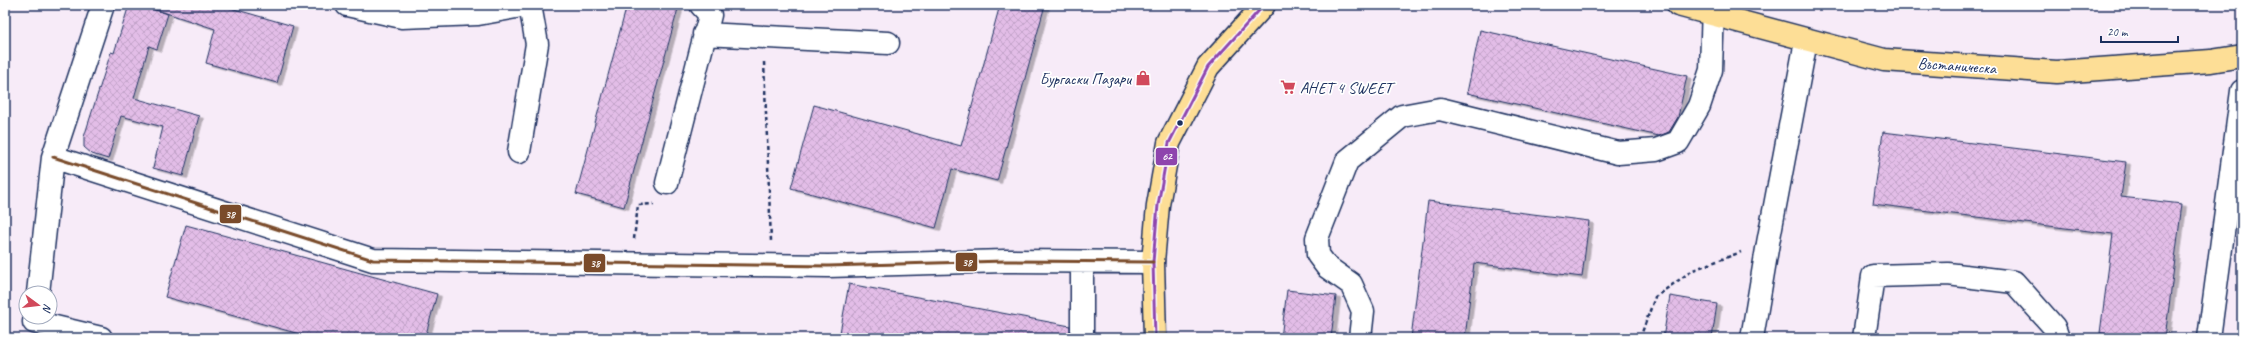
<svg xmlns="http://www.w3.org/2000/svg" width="2247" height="343" font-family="Caveat,sans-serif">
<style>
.building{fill:url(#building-cross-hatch);stroke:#1b2f5e;filter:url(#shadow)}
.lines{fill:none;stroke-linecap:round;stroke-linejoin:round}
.minor-casing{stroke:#1b2f5e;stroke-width:25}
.major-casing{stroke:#1b2f5e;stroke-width:25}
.path{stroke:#1b2f5e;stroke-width:2.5;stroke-dasharray:4 3;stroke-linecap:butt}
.minor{stroke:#fff;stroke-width:22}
.major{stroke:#fdde96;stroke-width:22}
.bus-1-casing{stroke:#fff;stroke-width:6}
.bus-2-casing{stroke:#fff;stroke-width:6}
.bus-1{stroke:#8e44ad;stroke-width:3}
.bus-2{stroke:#7a4b2a;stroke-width:3}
.bus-dot{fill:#1b2f5e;stroke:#fff;stroke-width:1.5}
.labels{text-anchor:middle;stroke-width:3.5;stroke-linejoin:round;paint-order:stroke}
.street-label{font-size:16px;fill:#1b2f5e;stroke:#fff}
.poi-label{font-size:16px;fill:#1b2f5e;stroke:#fff;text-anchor:end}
.line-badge{stroke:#fff;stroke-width:1.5}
.badge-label{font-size:11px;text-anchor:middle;font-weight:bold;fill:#fff}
</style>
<defs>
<pattern id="building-cross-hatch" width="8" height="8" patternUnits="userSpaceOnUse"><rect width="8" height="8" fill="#e3bde7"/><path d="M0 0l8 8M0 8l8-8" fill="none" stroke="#c2a3c9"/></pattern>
<filter id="shadow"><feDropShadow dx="4.5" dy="2.5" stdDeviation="0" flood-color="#0004"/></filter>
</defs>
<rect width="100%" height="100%" fill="#f7ebf8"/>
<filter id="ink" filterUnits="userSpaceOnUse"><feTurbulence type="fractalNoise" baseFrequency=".025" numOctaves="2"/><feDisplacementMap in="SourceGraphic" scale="8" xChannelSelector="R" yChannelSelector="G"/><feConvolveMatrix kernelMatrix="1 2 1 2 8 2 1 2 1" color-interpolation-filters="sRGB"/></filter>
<g filter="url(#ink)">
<path class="building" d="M 129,5 L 139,5 L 168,14 L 157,49 L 149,46 L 134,98 L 199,116 L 183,176 L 153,168 L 163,127 L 121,116 L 108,159 L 92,154 L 84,147 L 84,137 L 111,52 L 114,53 Z
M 155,5 L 220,5 L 293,26 L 277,83 L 206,63 L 215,29 L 154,9 Z
M 627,5 L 679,5 L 624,207 L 576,194 Z
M 1000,5 L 1045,5 L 997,181 L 952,169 L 936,228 L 791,188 L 814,105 L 961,146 Z
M 1480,30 L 1687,76 L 1678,117 L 1669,132 L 1659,136 L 1467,93 Z
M 1883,132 L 2126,162 L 2121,197 L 2182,204 L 2165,338 L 2140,338 L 2100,333 L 2113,234 L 1873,204 Z
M 1428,201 L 1589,221 L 1582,277 L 1474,263 L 1465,338 L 1411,338 Z
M 186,225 L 437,294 L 425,338 L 314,338 L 165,297 Z
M 849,284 L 1070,326 L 1070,338 L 839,338 Z
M 1287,290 L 1336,296 L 1331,338 L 1281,338 Z
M 1670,296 L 1717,304 L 1712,338 L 1663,338 Z"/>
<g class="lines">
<g class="minor-casing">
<path id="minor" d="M 347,5 L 402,17 L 478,14 L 527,5
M 704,34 L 888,43
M 519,152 L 537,44 L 530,5
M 53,157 L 373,260 L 828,266 L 1005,261 L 1153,262
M 667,183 L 710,15 L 701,5
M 1082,263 L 1082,338
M 38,293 L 53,157 L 103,5
M 34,322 L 101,338
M 1360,338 L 1363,311 L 1351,284 L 1327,267 L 1318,255 L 1317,238 L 1347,161 L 1402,116 L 1440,109 L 1618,153 L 1656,150 L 1678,142 L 1699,106 L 1711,70 L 1713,5
M 1752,338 L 1768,243 L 1806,41
M 1864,338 L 1873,276 L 1948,274 L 2014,282 L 2054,327 L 2058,338
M 2209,338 L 2242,91"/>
</g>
<g class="major-casing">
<path id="major" d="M 1678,5 L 1884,60 L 2057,72 L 2211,61 L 2242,56
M 1155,338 L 1153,262 L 1158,205 L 1169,143 L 1208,67 L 1264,5"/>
</g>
<path class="path" d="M 764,62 L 771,241
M 634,239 L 638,205 L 654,204
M 1640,338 L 1655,297 L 1693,270 L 1741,252"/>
<use href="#minor" class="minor"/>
<use href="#major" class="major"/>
<g class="bus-1-casing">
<path id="bus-1" d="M 1155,338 L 1153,262 L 1158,205 L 1169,143 L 1208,67 L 1264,5"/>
</g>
<g class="bus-2-casing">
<path id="bus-2" d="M 53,157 L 373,260 L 828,266 L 1005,261 L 1153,262"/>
</g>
<use href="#bus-1" class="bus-1"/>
<use href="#bus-2" class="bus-2"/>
</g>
</g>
<defs>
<g id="shop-bare" transform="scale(1.2)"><path d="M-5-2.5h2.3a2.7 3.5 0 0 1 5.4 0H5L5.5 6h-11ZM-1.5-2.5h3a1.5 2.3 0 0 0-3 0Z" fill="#d1495b" stroke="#fff" stroke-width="2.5" paint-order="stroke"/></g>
<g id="supermarket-bare" transform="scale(1.2)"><path d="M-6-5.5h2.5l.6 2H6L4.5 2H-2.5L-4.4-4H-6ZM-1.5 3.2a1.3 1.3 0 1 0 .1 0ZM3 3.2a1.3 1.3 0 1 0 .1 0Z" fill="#d1495b" stroke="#fff" stroke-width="2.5" paint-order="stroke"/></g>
</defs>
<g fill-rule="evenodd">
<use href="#shop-bare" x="1143" y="78"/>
<use href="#supermarket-bare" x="1288" y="87"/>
</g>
<circle class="bus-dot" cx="1180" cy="123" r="3.5"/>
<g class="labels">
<g class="street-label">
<text transform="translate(1957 65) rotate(4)" y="6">Въстаническа</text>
</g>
<g class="poi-label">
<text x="1131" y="84">Бургаски Пазари</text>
<text x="1300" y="93" text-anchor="start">АНЕТ 4 SWEET</text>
</g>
</g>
<g class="line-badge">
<rect x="1155" y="147" width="23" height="19" rx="4" fill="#8e44ad"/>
<rect x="219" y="204" width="23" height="20" rx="4" fill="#7a4b2a"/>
<rect x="955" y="252" width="23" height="20" rx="4" fill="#7a4b2a"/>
<rect x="583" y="253" width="23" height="20" rx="4" fill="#7a4b2a"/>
</g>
<g class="badge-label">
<text x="1167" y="160">62</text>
<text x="230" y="218">38</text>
<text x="967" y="266">38</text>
<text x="595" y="267">38</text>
</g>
<rect width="2247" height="343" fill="none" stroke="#fff" stroke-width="20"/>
<rect x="10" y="10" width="2227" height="323" fill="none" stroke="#1b2f5e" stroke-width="1.5" filter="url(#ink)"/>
<g transform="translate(38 305) rotate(105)"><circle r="19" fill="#ffffff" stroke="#a4acbf"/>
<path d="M0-3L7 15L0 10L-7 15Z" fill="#d1495b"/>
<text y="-6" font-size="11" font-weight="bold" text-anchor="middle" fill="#1b2f5e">N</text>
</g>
<path d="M2101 36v6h77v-6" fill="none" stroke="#1b2f5e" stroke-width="2"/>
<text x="2107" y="36" font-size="12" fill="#1b2f5e" stroke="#ffffff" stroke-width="3" paint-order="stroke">20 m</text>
</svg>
